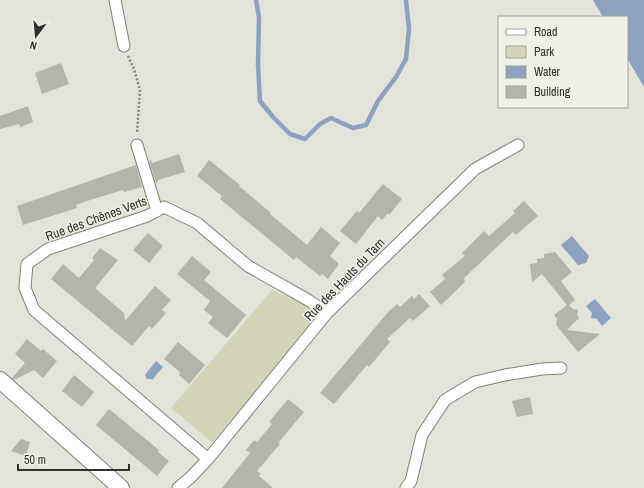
<svg xmlns="http://www.w3.org/2000/svg" width="644" height="488" font-family="'Archivo Narrow',sans-serif">
<style>
.green{fill:#d4d5b7}
.water{fill:#8da1c0}
.lines{fill:none;stroke-linecap:round;stroke-linejoin:round}
.stream{stroke:#8da1c0;stroke-width:4.5}
.building{fill:#b3b4aa}
.street-casing{stroke:#818179;stroke-width:13}
.secondary-casing{stroke:#818179;stroke-width:18}
.path{stroke:#84857e;stroke-width:2.5;stroke-dasharray:2 2;stroke-linecap:butt}
.street{stroke:#fff;stroke-width:11}
.secondary{stroke:#fff;stroke-width:16}
.labels{text-anchor:middle;stroke-width:3;stroke-linejoin:round;paint-order:stroke}
.street-label{font-size:13px;fill:#2f2f2b;stroke:#f0f0e6}
</style>
<rect width="100%" height="100%" fill="#e2e3d9"/>
<path class="green" d="M 272,290 L 308,306 L 311,325 L 212,442 L 171,408 Z"/>
<path class="water" d="M 593,0 L 644,0 L 644,87 L 627,58 L 627,17 L 603,17 Z
M 572,236 L 589,256 L 586,263 L 578,265 L 561,245 Z
M 595,299 L 611,318 L 602,326 L 597,319 L 591,318 L 592,313 L 586,306 Z
M 156,361 L 163,367 L 152,380 L 151,379 L 147,379 L 145,375 Z"/>
<g class="lines">
<path class="stream" d="M 256,0 L 259,17 L 258,65 L 260,101 L 273,117 L 290,134 L 305,139 L 320,124 L 331,118 L 353,128 L 366,125 L 378,101 L 396,77 L 406,59 L 409,29 L 406,0"/>
</g>
<path class="building" d="M 61,63 L 69,84 L 42,94 L 35,73 Z
M 28,106 L 33,122 L 20,127 L 19,124 L 0,129 L 0,116 Z
M 179,154 L 185,172 L 158,180 L 158,182 L 156,183 L 149,161 L 151,160 L 152,163 Z
M 209,160 L 240,185 L 239,186 L 271,213 L 270,214 L 307,245 L 321,227 L 340,243 L 330,256 L 339,264 L 328,279 L 322,274 L 320,276 L 296,257 L 294,260 L 220,199 L 222,196 L 197,176 Z
M 136,165 L 142,187 L 124,192 L 123,190 L 87,201 L 76,205 L 77,208 L 23,225 L 17,206 Z
M 383,184 L 402,199 L 389,215 L 388,213 L 382,220 L 378,216 L 356,244 L 340,231 L 357,211 L 359,213 Z
M 524,201 L 538,216 L 516,235 L 513,232 L 464,278 L 465,282 L 441,305 L 430,292 L 445,279 L 442,275 L 465,256 L 462,253 L 484,231 L 489,236 L 515,213 L 513,211 Z
M 148,233 L 163,246 L 149,263 L 133,250 Z
M 100,248 L 118,260 L 95,288 L 124,313 L 125,321 L 155,286 L 171,300 L 162,310 L 166,313 L 152,329 L 149,326 L 132,346 L 51,279 L 63,264 L 79,278 L 94,260 L 92,258 Z
M 555,252 L 572,272 L 561,281 L 575,300 L 569,305 L 573,309 L 578,310 L 577,315 L 579,318 L 567,330 L 600,334 L 578,352 L 556,325 L 557,319 L 554,315 L 567,305 L 542,274 L 532,282 L 530,264 L 537,263 L 537,259 L 544,258 L 544,254 Z
M 192,256 L 211,272 L 204,280 L 246,315 L 227,338 L 208,323 L 213,317 L 204,310 L 210,301 L 177,274 Z
M 419,294 L 430,306 L 413,321 L 410,318 L 387,339 L 390,342 L 369,367 L 367,365 L 334,404 L 320,393 L 389,311 L 397,304 L 400,307 L 412,296 L 414,299 Z
M 27,339 L 41,351 L 43,349 L 57,361 L 43,378 L 34,370 L 14,380 L 12,378 L 25,363 L 15,354 Z
M 178,342 L 205,365 L 189,384 L 179,375 L 180,372 L 164,359 Z
M 74,375 L 94,392 L 82,407 L 62,391 Z
M 530,397 L 533,414 L 517,417 L 512,401 Z
M 288,399 L 304,412 L 278,443 L 280,444 L 257,471 L 261,474 L 259,476 L 273,488 L 222,488 L 250,453 L 246,450 L 254,440 L 257,442 L 272,424 L 269,422 Z
M 109,409 L 159,450 L 158,452 L 169,461 L 157,476 L 96,425 Z
M 21,439 L 30,442 L 26,456 L 11,451 Z"/>
<g class="lines">
<g class="street-casing">
<path id="street" d="M 115,0 L 124,46
M 137,145 L 157,211
M 208,459 L 34,310 L 25,288 L 27,264 L 48,249 L 147,216 L 164,207 L 197,223 L 248,266 L 308,300 L 327,313
M 178,488 L 191,477 L 208,459 L 327,313 L 475,169 L 518,145
M 406,488 L 411,481 L 422,435 L 445,400 L 475,382 L 505,375 L 542,369 L 561,368"/>
</g>
<g class="secondary-casing">
<path id="secondary" d="M 0,380 L 121,488"/>
</g>
<path class="path" d="M 128,56 L 134,69 L 140,90 L 137,133"/>
<use href="#street" class="street"/>
<use href="#secondary" class="secondary"/>
</g>
<g class="labels">
<g class="street-label">
<text transform="translate(96 218) rotate(-20)" y="5">Rue des Chênes Verts</text>
<text transform="translate(344 279) rotate(-46)" y="5">Rue des Hauts du Tarn</text>
</g>
</g>
<rect x="498" y="16" width="130" height="92" fill="#f0f0e6" stroke="#a3a39b"/>
<rect x="506" y="29" width="20" height="6" fill="#ffffff" stroke="#a3a39b"/>
<text x="534" y="36" font-size="12" fill="#2f2f2b">Road</text>
<rect x="506" y="46" width="20" height="12" fill="#d4d5b7" stroke="#a3a39b"/>
<text x="534" y="56" font-size="12" fill="#2f2f2b">Park</text>
<rect x="506" y="66" width="20" height="12" fill="#8da1c0" stroke="#a3a39b"/>
<text x="534" y="76" font-size="12" fill="#2f2f2b">Water</text>
<rect x="506" y="86" width="20" height="12" fill="#b3b4aa" stroke="#a3a39b"/>
<text x="534" y="96" font-size="12" fill="#2f2f2b">Building</text>
<g transform="translate(36 36) rotate(196)" stroke="#f0f0e6" stroke-width="3" paint-order="stroke">
<path d="M0-3L7 15L0 10L-7 15Z" fill="#2f2f2b"/>
<text y="-6" font-size="11" font-weight="bold" text-anchor="middle" fill="#2f2f2b">N</text>
</g>
<path d="M18 464v6h111v-6" fill="none" stroke="#2f2f2b" stroke-width="2"/>
<text x="24" y="464" font-size="12" fill="#2f2f2b" stroke="#f0f0e6" stroke-width="3" paint-order="stroke">50 m</text>
</svg>
